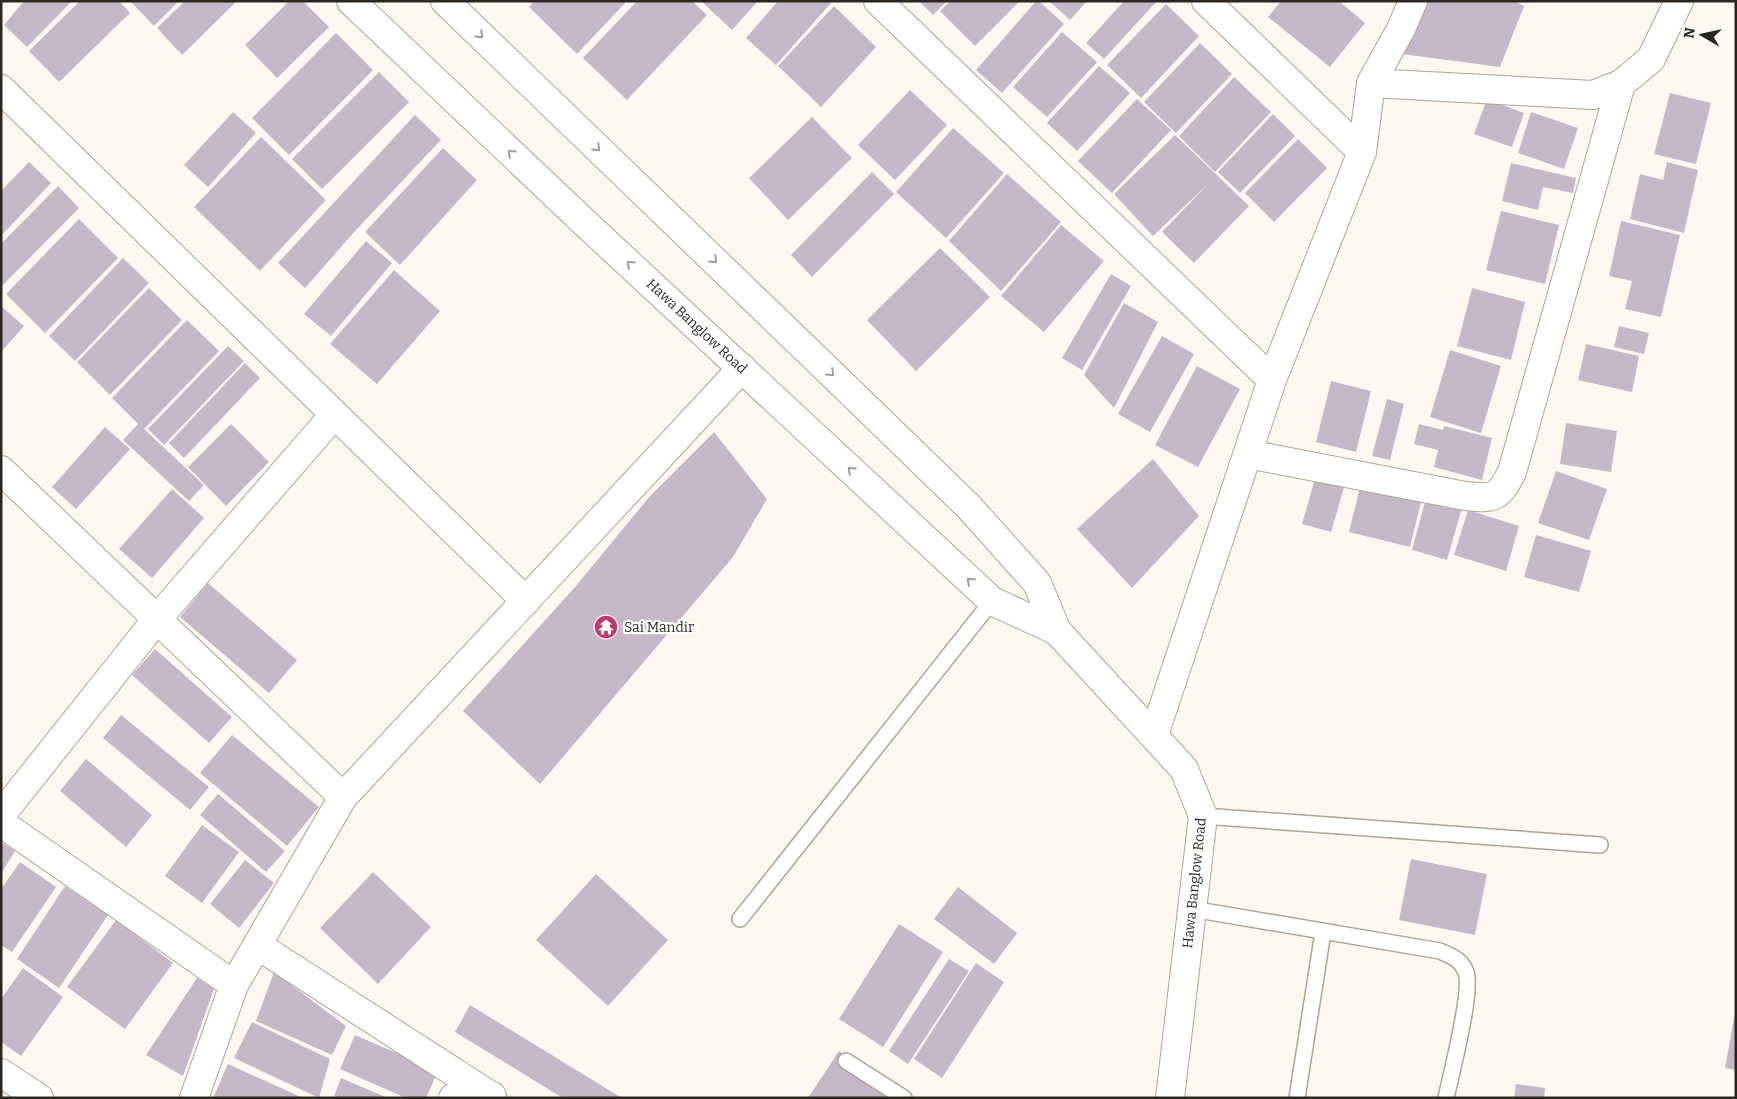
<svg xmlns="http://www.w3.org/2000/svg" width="1737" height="1099" font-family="Bitter,serif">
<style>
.building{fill:#c6b8c9}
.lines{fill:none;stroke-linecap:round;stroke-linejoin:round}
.service-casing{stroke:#b1a392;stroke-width:18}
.minor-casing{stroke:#b1a392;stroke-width:30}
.tertiary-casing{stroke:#b1a392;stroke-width:30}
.service{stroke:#fff;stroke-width:15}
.minor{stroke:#fff;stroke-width:28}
.tertiary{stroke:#fff;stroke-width:28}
.oneway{stroke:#a09d9b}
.labels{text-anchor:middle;stroke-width:4.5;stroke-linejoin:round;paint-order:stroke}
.street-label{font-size:14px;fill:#2c2620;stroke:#fff}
.poi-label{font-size:14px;fill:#2c2620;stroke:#fff;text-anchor:start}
</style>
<rect width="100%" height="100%" fill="#fef8f1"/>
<path class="building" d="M 24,1 L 72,1 L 27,47 L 4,25 Z
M 80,1 L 119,1 L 130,13 L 59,82 L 29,51 Z
M 130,1 L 179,1 L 154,26 Z
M 185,1 L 237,1 L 182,55 L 157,28 Z
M 289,1 L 303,1 L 329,27 L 277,78 L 245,45 Z
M 534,1 L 627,1 L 577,54 L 529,7 Z
M 637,1 L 692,1 L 707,15 L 627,100 L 583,58 Z
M 701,1 L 758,1 L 732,30 Z
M 778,1 L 829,1 L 831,3 L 776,65 L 746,38 Z
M 919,1 L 947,1 L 933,15 Z
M 950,1 L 1020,1 L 975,46 L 940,11 Z
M 1036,1 L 1039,1 L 1064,24 L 1002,93 L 976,70 Z
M 1049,1 L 1087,1 L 1070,20 Z
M 1124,1 L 1157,1 L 1104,59 L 1086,43 Z
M 1281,1 L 1339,1 L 1365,23 L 1330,67 L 1268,17 Z
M 1426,1 L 1515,1 L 1524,6 L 1500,67 L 1402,54 Z
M 1166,4 L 1199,36 L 1141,98 L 1107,65 Z
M 834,6 L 876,47 L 821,107 L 778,66 Z
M 1062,32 L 1097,62 L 1047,117 L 1013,87 Z
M 336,33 L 373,70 L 289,155 L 252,118 Z
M 1200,43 L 1232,74 L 1176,133 L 1144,102 Z
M 1099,66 L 1130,93 L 1077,151 L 1047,123 Z
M 379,72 L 409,102 L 322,189 L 292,159 Z
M 1234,77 L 1271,112 L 1215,172 L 1179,136 Z
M 910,90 L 947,125 L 895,180 L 858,145 Z
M 1670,93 L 1711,103 L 1696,164 L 1654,154 Z
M 1137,99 L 1171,130 L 1112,193 L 1078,161 Z
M 1487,99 L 1524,113 L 1512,147 L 1474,134 Z
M 233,112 L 256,133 L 208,187 L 184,165 Z
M 1531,112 L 1578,128 L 1564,169 L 1518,153 Z
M 1273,114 L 1295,136 L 1240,193 L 1218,172 Z
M 415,115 L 441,140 L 356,230 L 305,288 L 278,263 Z
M 812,117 L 852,158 L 788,220 L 749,178 Z
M 953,128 L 1004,173 L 946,238 L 896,192 Z
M 1175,135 L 1249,206 L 1194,263 L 1162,232 L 1208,184 L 1153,236 L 1114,194 Z
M 261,137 L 326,200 L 260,271 L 194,207 Z
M 1298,139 L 1327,168 L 1274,222 L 1245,193 Z
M 443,148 L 477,180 L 400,265 L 365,232 Z
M 29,162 L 51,183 L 1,236 L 1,191 Z
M 1667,162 L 1698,170 L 1684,233 L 1630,219 L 1640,174 L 1663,180 Z
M 1511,163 L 1576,178 L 1573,193 L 1543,187 L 1538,210 L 1502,201 Z
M 872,172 L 894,194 L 812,277 L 791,255 Z
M 1007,174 L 1061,222 L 1001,291 L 949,241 Z
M 58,186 L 79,208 L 1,287 L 1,244 Z
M 1501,211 L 1559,225 L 1545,284 L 1486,270 Z
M 79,219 L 118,258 L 45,333 L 6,294 Z
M 1621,221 L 1680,235 L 1661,317 L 1625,309 L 1632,281 L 1609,276 Z
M 1061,225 L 1104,261 L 1044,332 L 1001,296 Z
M 366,241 L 392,263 L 331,336 L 304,314 Z
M 940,248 L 990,297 L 916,371 L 867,320 Z
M 123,258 L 149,283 L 75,361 L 49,336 Z
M 394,270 L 440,311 L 377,384 L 330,344 Z
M 1111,274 L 1131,286 L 1082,370 L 1062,358 Z
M 149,288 L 182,320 L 110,395 L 77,362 Z
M 1472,288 L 1525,302 L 1511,360 L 1457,346 Z
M 1124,303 L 1158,322 L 1114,408 L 1084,375 Z
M 1,306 L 24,326 L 1,352 Z
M 187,320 L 219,351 L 144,429 L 204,485 L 189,501 L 123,440 L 138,424 L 112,398 Z
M 1619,326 L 1649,333 L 1644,354 L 1614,347 Z
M 1162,336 L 1194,354 L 1150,432 L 1118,414 Z
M 1586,344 L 1639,356 L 1632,392 L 1578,380 Z
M 228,346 L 244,361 L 164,445 L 148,429 Z
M 1450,350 L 1501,366 L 1481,433 L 1430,417 Z
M 245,363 L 260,378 L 184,458 L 169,443 Z
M 1197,366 L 1240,389 L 1198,467 L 1155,445 Z
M 1331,381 L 1371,391 L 1356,452 L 1316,442 Z
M 1387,399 L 1404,404 L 1390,460 L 1372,456 Z
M 1566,423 L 1617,431 L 1611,472 L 1560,464 Z
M 231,424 L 269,462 L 226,506 L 188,467 Z
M 1419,424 L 1443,430 L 1444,426 L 1492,438 L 1482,480 L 1434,467 L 1438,450 L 1414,444 Z
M 105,427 L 130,449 L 76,509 L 52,487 Z
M 714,432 L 767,499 L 733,557 L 540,784 L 463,711 L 575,587 L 650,496 Z
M 1153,459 L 1199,516 L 1132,588 L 1077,529 Z
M 1556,471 L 1607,489 L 1589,540 L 1538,523 Z
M 1316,475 L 1345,484 L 1331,532 L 1302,524 Z
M 1360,487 L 1421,502 L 1410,547 L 1349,532 Z
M 172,489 L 204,518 L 152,578 L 119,549 Z
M 1426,498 L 1462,508 L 1447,560 L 1412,550 Z
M 1468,510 L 1519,526 L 1506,571 L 1454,555 Z
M 1536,535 L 1591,551 L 1579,592 L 1524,577 Z
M 208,583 L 297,660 L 269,693 L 180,617 Z
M 155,649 L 232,717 L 209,743 L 132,675 Z
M 121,715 L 209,787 L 190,810 L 103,738 Z
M 232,735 L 319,807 L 287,846 L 200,773 Z
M 86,759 L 152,815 L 126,847 L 60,791 Z
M 218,794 L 285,851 L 266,872 L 200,815 Z
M 202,825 L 239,852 L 202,903 L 165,876 Z
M 1,842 L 15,851 L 1,874 Z
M 1411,859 L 1487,874 L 1475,935 L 1399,920 Z
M 245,860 L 274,883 L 239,928 L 210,904 Z
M 20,862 L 56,887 L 12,952 L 1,945 L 1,889 Z
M 373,872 L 431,927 L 378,984 L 320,928 Z
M 596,874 L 668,940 L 608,1006 L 536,940 Z
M 65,886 L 108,915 L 59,988 L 17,959 Z
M 958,887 L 1017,933 L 994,964 L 934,919 Z
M 116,920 L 173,963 L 125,1029 L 67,987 Z
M 899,924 L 943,952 L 883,1047 L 839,1019 Z
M 949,959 L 969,971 L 908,1064 L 889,1051 Z
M 976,963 L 1004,982 L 942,1078 L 914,1059 Z
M 23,968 L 63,997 L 21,1056 L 1,1042 L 1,999 Z
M 274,972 L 346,1026 L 332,1055 L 256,1021 Z
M 197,978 L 214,989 L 183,1076 L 146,1055 Z
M 470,1005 L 622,1098 L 563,1098 L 455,1032 Z
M 1734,1018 L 1736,1018 L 1736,1070 L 1725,1068 Z
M 252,1022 L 330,1059 L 319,1098 L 234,1058 Z
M 355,1035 L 438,1071 L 426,1098 L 406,1098 L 340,1069 Z
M 839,1051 L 901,1098 L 808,1098 Z
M 228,1064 L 303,1098 L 213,1098 Z
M 341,1078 L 388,1098 L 338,1098 L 334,1096 Z
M 1516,1084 L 1545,1088 L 1544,1098 L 1514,1098 Z"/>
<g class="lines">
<g class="service-casing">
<path id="service" d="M 1203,816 L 1600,845
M 1192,909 L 1440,951 C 1451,956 1461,959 1466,972 C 1473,991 1451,1074 1446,1098
M 740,919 L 992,601
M 846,1061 L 904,1098
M 1297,1098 L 1323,932"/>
</g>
<g class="minor-casing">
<path id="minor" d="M 878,1 L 1272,380
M 1206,1 L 1362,152
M 1371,83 L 1401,29 L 1413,1
M 1,89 L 526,601
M 1248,454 L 1465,496 C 1494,499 1498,499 1512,472 L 1621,84
M 1,470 L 343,797
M 1154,735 L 1272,380 L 1362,152 L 1371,83 L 1593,95 L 1621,84 L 1651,59 L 1679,1
M 1,815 L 157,619 L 334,415
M 1,823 L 234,985
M 257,945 L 488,1094
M 1,1073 L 39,1098
M 194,1098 L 234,985 L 343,797 L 742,368
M 453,1098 L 474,1092 L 492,1096"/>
</g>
<g class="tertiary-casing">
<path id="tertiary" d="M 351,1 L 585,223 L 992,601 L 1057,631
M 445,1 L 837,379 L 969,507 L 1037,583 L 1057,631 L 1184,769 L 1203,816 L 1170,1098"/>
</g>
<use href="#service" class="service"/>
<use href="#minor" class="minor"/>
<use href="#tertiary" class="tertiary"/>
</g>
<defs><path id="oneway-chevron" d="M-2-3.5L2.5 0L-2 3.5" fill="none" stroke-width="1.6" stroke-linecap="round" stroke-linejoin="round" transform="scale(1.25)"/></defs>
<g class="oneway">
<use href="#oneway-chevron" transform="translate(480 35) rotate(44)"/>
<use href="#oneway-chevron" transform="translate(597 148) rotate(44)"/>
<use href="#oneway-chevron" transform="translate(511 153) rotate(-137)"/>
<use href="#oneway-chevron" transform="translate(714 260) rotate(44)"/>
<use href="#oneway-chevron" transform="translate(630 264) rotate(-137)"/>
<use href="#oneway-chevron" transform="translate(831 373) rotate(44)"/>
<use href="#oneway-chevron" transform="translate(851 470) rotate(-137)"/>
<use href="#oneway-chevron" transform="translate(970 581) rotate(-137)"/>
</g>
<defs>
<g id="temple-disc" transform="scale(1.25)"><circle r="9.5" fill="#c13771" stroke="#fff"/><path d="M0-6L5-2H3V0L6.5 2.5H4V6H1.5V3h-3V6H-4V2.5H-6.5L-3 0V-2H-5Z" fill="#fff"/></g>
</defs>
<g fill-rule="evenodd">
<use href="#temple-disc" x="606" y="627"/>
</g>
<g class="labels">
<g class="street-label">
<text transform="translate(697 326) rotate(43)" y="5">Hawa Banglow Road</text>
<text transform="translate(1194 883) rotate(-84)" y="5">Hawa Banglow Road</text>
</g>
<g class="poi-label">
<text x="624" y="632">Sai Mandir</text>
</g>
</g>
<rect width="1737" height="1099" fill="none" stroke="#2c2620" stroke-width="5"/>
<g transform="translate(1702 35) rotate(279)" stroke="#ffffff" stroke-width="4" paint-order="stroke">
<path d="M0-4L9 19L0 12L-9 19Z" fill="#2c2620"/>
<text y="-8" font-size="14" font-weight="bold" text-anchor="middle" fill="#2c2620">N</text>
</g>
</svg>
